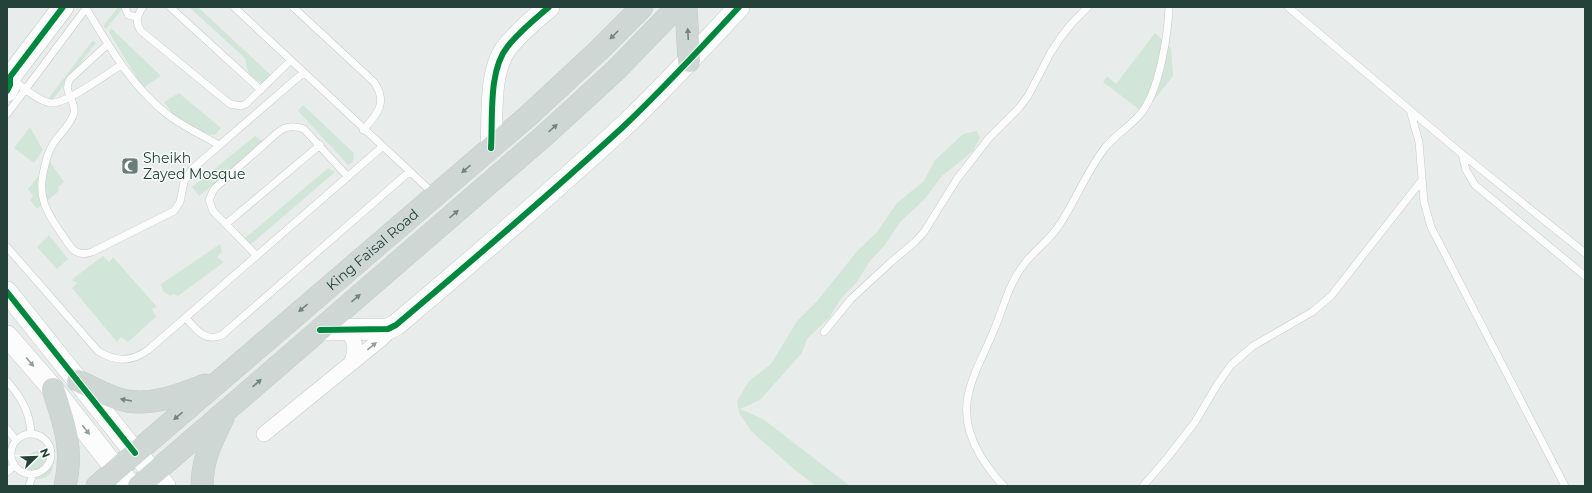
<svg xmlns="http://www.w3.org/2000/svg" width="1592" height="493" font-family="Montserrat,sans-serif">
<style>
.green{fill:#d1e6d8}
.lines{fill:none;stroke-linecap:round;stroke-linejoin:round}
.lane-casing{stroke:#c5cac8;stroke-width:8}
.street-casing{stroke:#c5cac8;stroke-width:16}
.secondary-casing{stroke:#c3cbc8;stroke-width:22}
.primary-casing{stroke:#c3ccc9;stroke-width:23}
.lane{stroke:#fcfcfc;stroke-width:7}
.street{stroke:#fcfcfc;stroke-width:15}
.secondary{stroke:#fcfcfc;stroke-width:21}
.primary{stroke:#cfd7d5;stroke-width:22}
.cycleway-casing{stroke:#f7fbf9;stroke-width:8}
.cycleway{stroke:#00873e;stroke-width:6}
.oneway{fill:#718580}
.oneway2{fill:#909f9b}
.labels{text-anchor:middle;stroke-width:3;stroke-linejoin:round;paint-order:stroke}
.poi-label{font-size:14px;fill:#24423a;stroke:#f7fbf9;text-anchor:start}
.street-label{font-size:14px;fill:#24423a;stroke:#f7fbf9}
</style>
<rect width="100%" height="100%" fill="#e8edeb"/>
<path class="green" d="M 118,7 L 124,7 L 106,29 L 103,26 Z
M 189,7 L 198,7 L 275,79 L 268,87 L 249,75 L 245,58 Z
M 111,28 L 161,76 L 143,88 L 109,32 Z
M 1155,33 L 1171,48 L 1173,76 L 1144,113 L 1103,82 L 1107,76 L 1116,84 Z
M 93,40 L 96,43 L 51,102 L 48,99 Z
M 179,93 L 221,128 L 215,135 L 185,130 L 164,102 Z
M 303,105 L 354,153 L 353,162 L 348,165 L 298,111 Z
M 30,127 L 43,150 L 34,163 L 14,148 Z
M 977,131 L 980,138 L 973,151 L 942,176 L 924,200 L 901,221 L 884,246 L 870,261 L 857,282 L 843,296 L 829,318 L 807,339 L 802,353 L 760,400 L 740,409 L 763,419 L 850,486 L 816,486 L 795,470 L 751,431 L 739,413 L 737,401 L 749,381 L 771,364 L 797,321 L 818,300 L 858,250 L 877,232 L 897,203 L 924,181 L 935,160 L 963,134 Z
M 255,136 L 264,142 L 199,196 L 192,187 Z
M 50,162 L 64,182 L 58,187 L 59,191 L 37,209 L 30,200 L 33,196 L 28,189 Z
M 328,168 L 335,172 L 249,246 L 243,240 Z
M 49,235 L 68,259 L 57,269 L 37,247 Z
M 220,244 L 222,252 L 217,257 L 224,262 L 178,296 L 174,294 L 170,296 L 163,291 L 161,284 Z
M 103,256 L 109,262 L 113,257 L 157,307 L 152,309 L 156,317 L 128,342 L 121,337 L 117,342 L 72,288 L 77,283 L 71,280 Z
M25 465a14 14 0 1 1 28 0a14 14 0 1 1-28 0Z"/>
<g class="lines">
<g class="lane-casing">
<path id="lane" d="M 125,7 L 128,15 L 137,17
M 143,7 C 137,15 135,22 141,31 L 230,104 L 241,106 L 246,104 L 290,61
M 170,7 L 261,90
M 234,7 L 434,194
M 293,7 L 374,82 C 388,102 378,114 363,130
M 1288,7 L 1462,154 L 1585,253
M 86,8 C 109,46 131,86 167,114 C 182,126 202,135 219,145
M 108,44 L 70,79 C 62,92 76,100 74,113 C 71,125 59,134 53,144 C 48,152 46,160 44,169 C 36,200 49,215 65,239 C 72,250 78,257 92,252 L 174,211 L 180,202 L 184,182 L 192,169 L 303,73
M 13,80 C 24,88 37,100 50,103 C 65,105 107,74 121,65
M 1410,110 L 1419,142 L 1424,202 L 1431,227 L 1565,486
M 7,114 L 87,7
M 1462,154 L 1466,170 L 1475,185 L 1585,276
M 226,224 L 320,145
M 7,247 L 98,351 C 115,362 132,362 148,350 L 382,147
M 257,256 L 213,211 L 209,200 L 214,189 L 277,133 C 285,126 294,125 304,129 L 348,177
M 186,318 C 196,329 205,343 222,335 L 409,172
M 824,332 L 851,299 L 891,262 L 915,242 L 924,232 L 957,179 L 989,138 L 1019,108 L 1028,96 L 1051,52 L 1061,37 L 1072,23 L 1088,7
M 7,381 C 21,397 30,412 31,434
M 7,429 L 16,440
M11 454a20 20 0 1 1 40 0a20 20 0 1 1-40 0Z
M 7,472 L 14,466
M 29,486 L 33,474
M 1004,486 C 994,477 987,466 980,455 C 951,406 975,376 994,330 C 1003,309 1008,286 1022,267 C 1032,252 1048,242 1058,227 C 1075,202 1086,173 1104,149 C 1117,132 1136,124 1146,106 C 1160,82 1168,35 1169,7
M 1143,486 L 1168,457 L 1195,422 L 1217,385 L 1231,365 L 1253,346 L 1312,312 L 1331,296 L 1422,180"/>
</g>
<g class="street-casing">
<path id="street" d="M 344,328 C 355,338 358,349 351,363
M 264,434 L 381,339 L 392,328"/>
</g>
<g class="secondary-casing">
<path id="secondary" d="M 7,91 L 10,85 L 10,77 L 63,7
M 491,148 C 493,117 488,70 508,46 C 520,31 535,19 549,7
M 7,292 L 129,445 L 165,486
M 320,330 L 388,329 L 396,325 C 473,260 550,194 624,126 C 664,88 702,47 739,7
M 7,336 L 53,389 L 116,469 L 132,486"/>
</g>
<g class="primary-casing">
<g id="primary">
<path d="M 686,7 L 689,61"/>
<path d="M 78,381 C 94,388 110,398 127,401 C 155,405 179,395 205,385"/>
<path d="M 53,389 C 64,423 74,449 65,486"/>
<path id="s1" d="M 97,486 L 528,116 L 598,51 L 642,7"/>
<path d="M 139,486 L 545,135 L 616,70 L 677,7"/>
<path d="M 202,486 C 202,460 212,440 223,418"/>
</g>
</g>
<use href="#lane" class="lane"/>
<use href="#street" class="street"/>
<use href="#secondary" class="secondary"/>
<use href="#primary" class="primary"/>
<g class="cycleway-casing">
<path id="cycleway" d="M 7,91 L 10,85 L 10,77 L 63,7
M 491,148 C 493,117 488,70 508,46 C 520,31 535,19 549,7
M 7,292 L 135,453
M 320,330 L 388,329 L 396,325 C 473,260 550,194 624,126 C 664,88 702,47 739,7"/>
</g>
<use href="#cycleway" class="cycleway"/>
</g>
<defs><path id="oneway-solid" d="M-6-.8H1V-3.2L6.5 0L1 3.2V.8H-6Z"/></defs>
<g class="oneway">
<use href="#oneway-solid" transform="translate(688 34) rotate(-93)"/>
<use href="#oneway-solid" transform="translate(614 35) rotate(135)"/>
<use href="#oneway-solid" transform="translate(553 128) rotate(-42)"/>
<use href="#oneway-solid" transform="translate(466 169) rotate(139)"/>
<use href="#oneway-solid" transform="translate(454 214) rotate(-41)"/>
<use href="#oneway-solid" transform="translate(356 298) rotate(-41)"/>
<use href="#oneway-solid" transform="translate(303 308) rotate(140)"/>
<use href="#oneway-solid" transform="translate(257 383) rotate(-41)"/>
<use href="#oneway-solid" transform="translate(126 400) rotate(-170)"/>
<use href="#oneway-solid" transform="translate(178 416) rotate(139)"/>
</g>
<g class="oneway2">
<use href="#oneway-solid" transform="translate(372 346) rotate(-39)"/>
<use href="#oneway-solid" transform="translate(30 362) rotate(49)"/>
<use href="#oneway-solid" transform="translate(86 430) rotate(52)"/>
</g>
<defs>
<g id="mosque-square" transform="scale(0.9)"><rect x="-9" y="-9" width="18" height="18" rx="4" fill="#697e78" stroke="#f7fbf9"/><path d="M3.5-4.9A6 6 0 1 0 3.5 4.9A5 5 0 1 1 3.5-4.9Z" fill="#fff"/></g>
</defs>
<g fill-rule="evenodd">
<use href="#mosque-square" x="130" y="166"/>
</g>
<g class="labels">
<g class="poi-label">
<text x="143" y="163">Sheikh<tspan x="143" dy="16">Zayed Mosque</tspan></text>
</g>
<g class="street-label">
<text dy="5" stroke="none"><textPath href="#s1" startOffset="363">King Faisal Road</textPath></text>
</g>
</g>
<rect width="1592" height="493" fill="none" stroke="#24423a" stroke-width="16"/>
<g transform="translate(36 457) rotate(67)" stroke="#f7fbf9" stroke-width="3" paint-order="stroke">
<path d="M0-3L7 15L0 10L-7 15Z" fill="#24423a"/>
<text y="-6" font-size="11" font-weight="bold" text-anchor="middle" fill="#24423a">N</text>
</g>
</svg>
